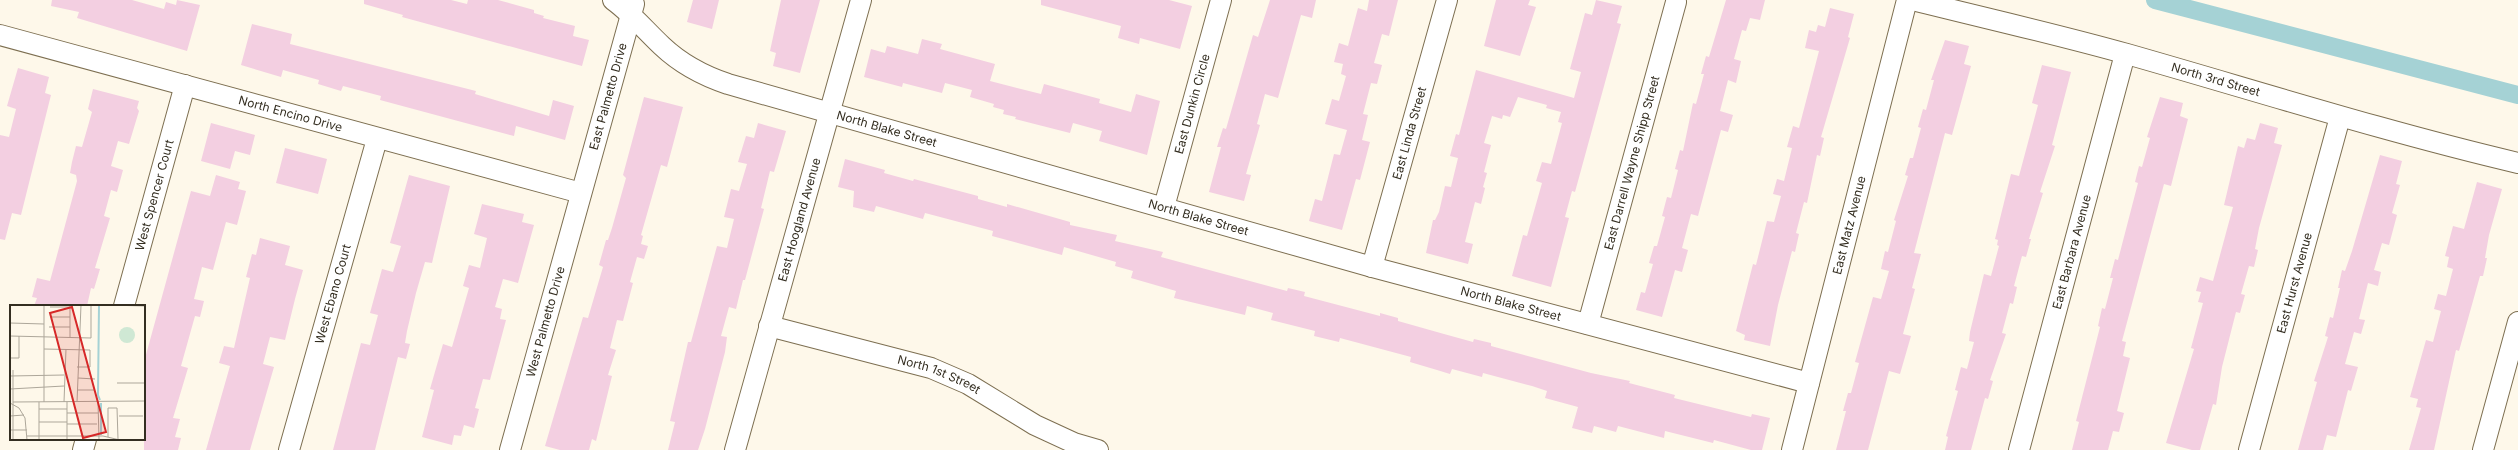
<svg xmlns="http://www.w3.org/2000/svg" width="2518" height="450" font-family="Inter,sans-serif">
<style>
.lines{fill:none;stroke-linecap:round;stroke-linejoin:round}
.canal{stroke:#a5d2d5;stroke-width:18}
.building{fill:#f3cfe1}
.minor-casing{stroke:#7d6f51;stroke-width:22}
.minor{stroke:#fff;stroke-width:20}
.labels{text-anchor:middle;stroke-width:4;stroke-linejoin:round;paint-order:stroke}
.street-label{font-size:12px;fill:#342e21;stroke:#fff}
.inset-river{fill:none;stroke:#a5d2d5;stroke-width:2}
.inset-road{fill:none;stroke:#ada79a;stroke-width:1}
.view{fill:#d62828;fill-opacity:0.15;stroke:#d62828;stroke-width:2}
.inset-edge{fill:none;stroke:#342e21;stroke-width:2}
</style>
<rect width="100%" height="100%" fill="#fef8ea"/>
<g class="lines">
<path class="canal" d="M 2155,0 L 2518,95"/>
</g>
<path class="building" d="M 52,0 L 132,0 L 164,9 L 166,2 L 176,5 L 177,0 L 200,5 L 187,51 L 77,18 L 79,12 L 51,6 Z
M 364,0 L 451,0 L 467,4 L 468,0 L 498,0 L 534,10 L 534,13 L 544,16 L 543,18 L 575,26 L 573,36 L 589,40 L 582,66 L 402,17 L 403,15 L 364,4 Z
M 693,0 L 719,0 L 712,29 L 687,22 Z
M 781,0 L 820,0 L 800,73 L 773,66 L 776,53 L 770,51 Z
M 1041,0 L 1169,0 L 1192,6 L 1180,49 L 1140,38 L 1139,44 L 1118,38 L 1121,26 L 1041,5 Z
M 1270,0 L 1316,0 L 1312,18 L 1301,15 L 1278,98 L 1265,94 L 1257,124 L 1260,125 L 1246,174 L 1251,175 L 1244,201 L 1209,192 L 1221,147 L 1217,147 L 1223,128 L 1226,129 L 1253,35 L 1258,37 Z
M 1369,0 L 1398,0 L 1389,36 L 1382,34 L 1374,63 L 1382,65 L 1377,84 L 1371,83 L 1363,114 L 1368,115 L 1362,140 L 1370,142 L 1360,180 L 1356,179 L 1342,230 L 1309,221 L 1315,199 L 1322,201 L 1334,154 L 1340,155 L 1347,130 L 1325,124 L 1332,99 L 1339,101 L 1346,76 L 1341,74 L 1343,64 L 1334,62 L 1339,43 L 1348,46 L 1358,8 L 1367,11 Z
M 1496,0 L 1530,0 L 1528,5 L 1536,7 L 1520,56 L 1484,46 Z
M 1596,0 L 1622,6 L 1617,23 L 1621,24 L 1575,192 L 1572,191 L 1565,217 L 1569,218 L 1551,287 L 1512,276 L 1523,235 L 1527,236 L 1542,183 L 1536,181 L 1542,162 L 1551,164 L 1562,123 L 1558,122 L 1561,112 L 1546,108 L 1547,105 L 1518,97 L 1510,117 L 1503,115 L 1502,119 L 1492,116 L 1484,143 L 1491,145 L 1484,172 L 1487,173 L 1483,187 L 1485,188 L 1481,204 L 1475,202 L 1465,242 L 1473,244 L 1468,264 L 1426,253 L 1433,220 L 1435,220 L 1439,212 L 1445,186 L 1451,187 L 1458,158 L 1450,156 L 1456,134 L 1459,135 L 1476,70 L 1574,98 L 1581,72 L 1570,69 L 1585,13 L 1592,15 Z
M 1726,0 L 1765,0 L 1760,20 L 1750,18 L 1746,31 L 1742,30 L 1734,59 L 1741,61 L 1736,83 L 1728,80 L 1720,111 L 1733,115 L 1728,132 L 1721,130 L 1698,216 L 1691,214 L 1682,248 L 1688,250 L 1682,272 L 1675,270 L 1662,317 L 1636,310 L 1641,292 L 1645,293 L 1653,264 L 1649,263 L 1654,246 L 1657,246 L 1665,217 L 1662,216 L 1667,197 L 1671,198 L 1678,170 L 1675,169 L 1680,150 L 1683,151 L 1693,103 L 1696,104 L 1704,74 L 1701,74 L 1706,56 L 1709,57 Z
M 1830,8 L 1854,14 L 1848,37 L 1850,38 L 1821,137 L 1824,138 L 1820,156 L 1817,155 L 1807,203 L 1804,202 L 1796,233 L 1799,234 L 1795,252 L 1792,251 L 1778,305 L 1770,346 L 1744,340 L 1745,335 L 1736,331 L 1753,264 L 1756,265 L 1767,221 L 1774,222 L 1781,196 L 1773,194 L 1777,179 L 1784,181 L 1792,148 L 1787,147 L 1793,126 L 1799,128 L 1819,51 L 1805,48 L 1809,30 L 1816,32 L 1818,25 L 1825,27 Z
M 252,24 L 292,34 L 290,44 L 476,91 L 475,94 L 549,116 L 553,100 L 574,106 L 565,140 L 516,126 L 514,136 L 380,100 L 381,96 L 343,86 L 341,91 L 318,84 L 319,80 L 283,70 L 281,77 L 241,65 Z
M 922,39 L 942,44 L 940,49 L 995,64 L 990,81 L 1041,94 L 1044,84 L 1100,99 L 1099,103 L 1131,112 L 1136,94 L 1160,101 L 1147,155 L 1099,141 L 1102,131 L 1073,123 L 1070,133 L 1015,119 L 1016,117 L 1003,114 L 1004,110 L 993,107 L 994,104 L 970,97 L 972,90 L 945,83 L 942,93 L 903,83 L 902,87 L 864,77 L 871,49 L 885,53 L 887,46 L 918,54 Z
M 1945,40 L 1969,46 L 1964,64 L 1971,66 L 1952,135 L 1945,133 L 1914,253 L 1921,254 L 1912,288 L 1915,289 L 1903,334 L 1911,336 L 1900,374 L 1889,371 L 1868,450 L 1836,450 L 1846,411 L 1843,411 L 1848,393 L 1851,393 L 1859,363 L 1855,362 L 1873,297 L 1881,299 L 1889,271 L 1881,269 L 1885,251 L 1888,252 L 1896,221 L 1894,220 L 1908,176 L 1905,175 L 1910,158 L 1913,158 L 1921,128 L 1918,127 L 1923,109 L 1926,110 L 1934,80 L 1931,80 Z
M 2042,65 L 2071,72 L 2052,145 L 2055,146 L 2040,192 L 2043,193 L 2029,239 L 2031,239 L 2026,257 L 2022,256 L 2014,286 L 2017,287 L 2013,304 L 2010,303 L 2002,333 L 2006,334 L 1990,380 L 1993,381 L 1988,399 L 1985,398 L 1971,450 L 1945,450 L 1948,437 L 1946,436 L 1958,391 L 1955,390 L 1961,367 L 1967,369 L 1974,342 L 1969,341 L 1970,332 L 1984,274 L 1991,276 L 1999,246 L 1997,245 L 1998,240 L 1995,239 L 2011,174 L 2019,176 L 2038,105 L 2032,103 Z
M 18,68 L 49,77 L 45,93 L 51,95 L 21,215 L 12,213 L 5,240 L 0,239 L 0,135 L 9,137 L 16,109 L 7,106 Z
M 93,89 L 139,101 L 137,108 L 139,111 L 129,144 L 118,141 L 111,166 L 123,170 L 117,192 L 111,190 L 104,216 L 110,218 L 95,268 L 100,269 L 94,289 L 91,288 L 87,306 L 34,306 L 37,298 L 32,297 L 37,278 L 50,281 L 77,181 L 76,175 L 70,173 L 72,162 L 76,146 L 82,147 L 92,112 L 88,109 Z
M 644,97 L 683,107 L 667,167 L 661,165 L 641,235 L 643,236 L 641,244 L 648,246 L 644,259 L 637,257 L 630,282 L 633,283 L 623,321 L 617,320 L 610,348 L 616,350 L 608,375 L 612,376 L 596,441 L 592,439 L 589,450 L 560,450 L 545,446 L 583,317 L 588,318 L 603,267 L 599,265 L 606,240 L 608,240 L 612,228 L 626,178 L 623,175 Z
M 2160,97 L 2183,103 L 2180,116 L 2188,119 L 2171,186 L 2164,184 L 2122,341 L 2126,342 L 2123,356 L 2130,358 L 2117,411 L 2124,413 L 2119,432 L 2113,431 L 2108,450 L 2072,450 L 2079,422 L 2076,421 L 2100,327 L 2098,326 L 2102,308 L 2105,309 L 2113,278 L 2110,278 L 2115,259 L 2118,260 L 2138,183 L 2135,182 L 2139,166 L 2142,167 L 2150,138 L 2147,137 Z
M 211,123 L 255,135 L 250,155 L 235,151 L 230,169 L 201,161 Z
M 758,123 L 786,131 L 774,172 L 770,171 L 761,208 L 764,209 L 745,280 L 743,280 L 736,309 L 729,307 L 721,336 L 727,337 L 725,352 L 705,429 L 698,450 L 668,450 L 675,422 L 670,421 L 688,342 L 691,342 L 717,246 L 727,248 L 734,219 L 724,217 L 731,189 L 739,191 L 747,164 L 738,162 L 746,136 L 754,138 Z
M 2260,123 L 2278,128 L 2274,143 L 2282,145 L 2259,228 L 2255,249 L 2258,250 L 2254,267 L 2249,266 L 2241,294 L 2245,295 L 2240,313 L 2236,312 L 2222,367 L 2216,405 L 2213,404 L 2200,450 L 2192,450 L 2166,443 L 2194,349 L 2191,348 L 2203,303 L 2198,302 L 2201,292 L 2196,291 L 2200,277 L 2213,281 L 2233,207 L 2224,205 L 2238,146 L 2244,148 L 2247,138 L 2255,140 Z
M 285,148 L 327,159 L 318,194 L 276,183 Z
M 2380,155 L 2402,161 L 2396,184 L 2400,185 L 2392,213 L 2397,215 L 2389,245 L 2382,243 L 2374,270 L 2381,272 L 2378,286 L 2368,283 L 2359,319 L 2365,320 L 2361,334 L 2354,332 L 2345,364 L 2358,367 L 2351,391 L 2348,390 L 2336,437 L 2327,435 L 2323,450 L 2298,450 L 2317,382 L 2314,381 L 2328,337 L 2325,336 L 2330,317 L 2333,318 L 2340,288 L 2338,288 L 2342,270 L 2345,271 L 2352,251 Z
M 845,159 L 885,170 L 884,173 L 913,181 L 914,179 L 978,196 L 978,199 L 1007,207 L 1007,204 L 1070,222 L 1070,225 L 1117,235 L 1115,241 L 1163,252 L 1161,257 L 1287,291 L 1288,288 L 1305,292 L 1304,296 L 1380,316 L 1380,313 L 1398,318 L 1398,321 L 1444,334 L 1473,342 L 1474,339 L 1491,343 L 1491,346 L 1591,373 L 1630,381 L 1629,383 L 1675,395 L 1674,398 L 1751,417 L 1752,414 L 1770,418 L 1762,450 L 1751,450 L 1714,440 L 1713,443 L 1665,431 L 1664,438 L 1618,426 L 1616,432 L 1594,426 L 1592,433 L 1572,428 L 1578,407 L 1545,398 L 1547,391 L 1532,386 L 1483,373 L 1482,377 L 1452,369 L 1450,374 L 1437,370 L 1410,362 L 1411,357 L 1340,338 L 1339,342 L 1314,336 L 1315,331 L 1271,320 L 1273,313 L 1247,306 L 1245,315 L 1174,298 L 1176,291 L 1131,278 L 1133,271 L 1115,266 L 1116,262 L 1064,247 L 1062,255 L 992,236 L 993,231 L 925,213 L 923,219 L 876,206 L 874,212 L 853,207 L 854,191 L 838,187 Z
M 216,175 L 240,182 L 238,189 L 246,191 L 237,225 L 226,222 L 213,270 L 202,267 L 194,299 L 204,301 L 200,317 L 195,316 L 181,366 L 188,368 L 173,418 L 180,419 L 175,437 L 181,438 L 178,450 L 144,450 L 144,362 L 191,191 L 210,196 Z
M 409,175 L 450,186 L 432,263 L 425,262 L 416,293 L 407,331 L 405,343 L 410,344 L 406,359 L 398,357 L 375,450 L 333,450 L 361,343 L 370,345 L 378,315 L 370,313 L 382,269 L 393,272 L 401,246 L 390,243 Z
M 2477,182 L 2502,189 L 2489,235 L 2485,258 L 2487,258 L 2483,276 L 2480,276 L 2459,351 L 2456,350 L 2434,450 L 2409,450 L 2421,408 L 2416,407 L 2418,399 L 2410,397 L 2426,340 L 2433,342 L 2441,311 L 2434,309 L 2438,294 L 2446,296 L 2453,269 L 2447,267 L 2449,257 L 2445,256 L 2453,226 L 2464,229 Z
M 482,204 L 524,214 L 522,222 L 534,225 L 518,283 L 503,279 L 495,307 L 502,309 L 500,319 L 506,320 L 490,380 L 483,379 L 475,408 L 479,409 L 474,428 L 464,425 L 461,436 L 454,435 L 452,445 L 422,437 L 434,390 L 430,389 L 443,344 L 452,347 L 469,288 L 463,286 L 469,265 L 480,268 L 487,238 L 474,234 Z
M 260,238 L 290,246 L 285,265 L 303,270 L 295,299 L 285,340 L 270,337 L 263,364 L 274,367 L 250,450 L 206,450 L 230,366 L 219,363 L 224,346 L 234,348 L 250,278 L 246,277 L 252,254 L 256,255 Z"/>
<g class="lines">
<g class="minor-casing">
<g id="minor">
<path id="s1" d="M 613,0 C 631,13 646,31 662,46 C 681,64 704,76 728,84 L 1372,267 L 1809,383"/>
<path id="s2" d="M 1913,0 C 1984,18 2056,34 2127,54 C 2257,91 2386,132 2518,163"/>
<path id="s3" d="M 0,35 L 581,193"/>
<path id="s4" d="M 1164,207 L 1221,0"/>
<path id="s5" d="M 1372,267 L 1447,0"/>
<path id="s6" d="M 124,306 L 185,85"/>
<path id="s7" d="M 1588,324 L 1676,2"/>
<path id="s8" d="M 769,326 L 931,368 L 968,384 L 1035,425 L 1074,443 L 1098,450"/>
<path d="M 83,450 L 86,439"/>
<path id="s9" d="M 289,450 L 377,139"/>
<path id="s10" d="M 510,450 L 634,4"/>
<path id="s11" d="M 735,450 L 861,0"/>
<path id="s12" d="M 1792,450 L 1907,0"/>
<path id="s13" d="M 2019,450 L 2125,54"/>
<path id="s14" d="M 2249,450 L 2340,117"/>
<path d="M 2483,450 L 2518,322"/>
</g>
</g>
<use href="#minor" class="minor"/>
</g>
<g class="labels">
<g class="street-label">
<text dy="4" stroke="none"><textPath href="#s2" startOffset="313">North 3rd Street</textPath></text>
<text dy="4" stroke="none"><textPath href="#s10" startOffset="367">East Palmetto Drive</textPath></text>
<text dy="4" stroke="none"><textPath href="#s4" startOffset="107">East Dunkin Circle</textPath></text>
<text dy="4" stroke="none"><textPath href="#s3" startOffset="301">North Encino Drive</textPath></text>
<text dy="4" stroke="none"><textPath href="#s1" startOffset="309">North Blake Street</textPath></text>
<text dy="4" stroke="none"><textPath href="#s5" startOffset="139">East Linda Street</textPath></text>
<text dy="4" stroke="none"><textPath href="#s7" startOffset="167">East Darrell Wayne Shipp Street</textPath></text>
<text dy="4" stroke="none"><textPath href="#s6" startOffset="115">West Spencer Court</textPath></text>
<text dy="4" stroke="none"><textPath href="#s1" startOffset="633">North Blake Street</textPath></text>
<text dy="4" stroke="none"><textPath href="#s11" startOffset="239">East Hoogland Avenue</textPath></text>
<text dy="4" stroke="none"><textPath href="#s12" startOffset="232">East Matz Avenue</textPath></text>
<text dy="4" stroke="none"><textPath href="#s13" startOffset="205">East Barbara Avenue</textPath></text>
<text dy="4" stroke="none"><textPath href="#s14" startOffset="173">East Hurst Avenue</textPath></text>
<text dy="4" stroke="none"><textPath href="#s9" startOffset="162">West Ebano Court</textPath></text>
<text dy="4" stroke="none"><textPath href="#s1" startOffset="957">North Blake Street</textPath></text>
<text dy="4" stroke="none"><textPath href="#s10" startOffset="133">West Palmetto Drive</textPath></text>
<text dy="4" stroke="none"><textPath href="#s8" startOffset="177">North 1st Street</textPath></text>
</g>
</g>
<g transform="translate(10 305)">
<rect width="135" height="135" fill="#fef8ea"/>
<path d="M109 30a8 8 0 1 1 16 0a8 8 0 1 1-16 0Z" fill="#cfe8d4"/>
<path class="inset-river" d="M 89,0 L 88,90 L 90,95M 91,98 L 91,130"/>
<path class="inset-road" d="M 98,0 L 135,1M 40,2 L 60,2M 40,12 L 60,12M 0,18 L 34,19M 39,22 L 60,22M 0,31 L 81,33 L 81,0M 60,33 L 60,0M 34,44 L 80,45 L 80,62 L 67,62M 0,53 L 9,53 L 9,31M 3,65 L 3,135M 0,71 L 54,70M 68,73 L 85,74M 107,78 L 135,78M 0,84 L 54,81M 68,85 L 84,85M 88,96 L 89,135M 3,97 L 135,96M 29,97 L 29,135M 34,97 L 34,0M 54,97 L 56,44M 57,97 L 57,135M 67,97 L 71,0M 0,98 L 9,103 L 15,113 L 17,135M 29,104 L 57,104M 57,108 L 88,108M 0,111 L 14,110M 109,111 L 133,111M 29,117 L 57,117M 57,119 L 87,119M 0,125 L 17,125M 17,131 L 93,131 L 110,135M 98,132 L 98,103 L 107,103 L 108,134"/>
<path class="view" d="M 62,2 L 96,127 L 73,133 L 40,8 Z"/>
<rect width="135" height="135" class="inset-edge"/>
</g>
</svg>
